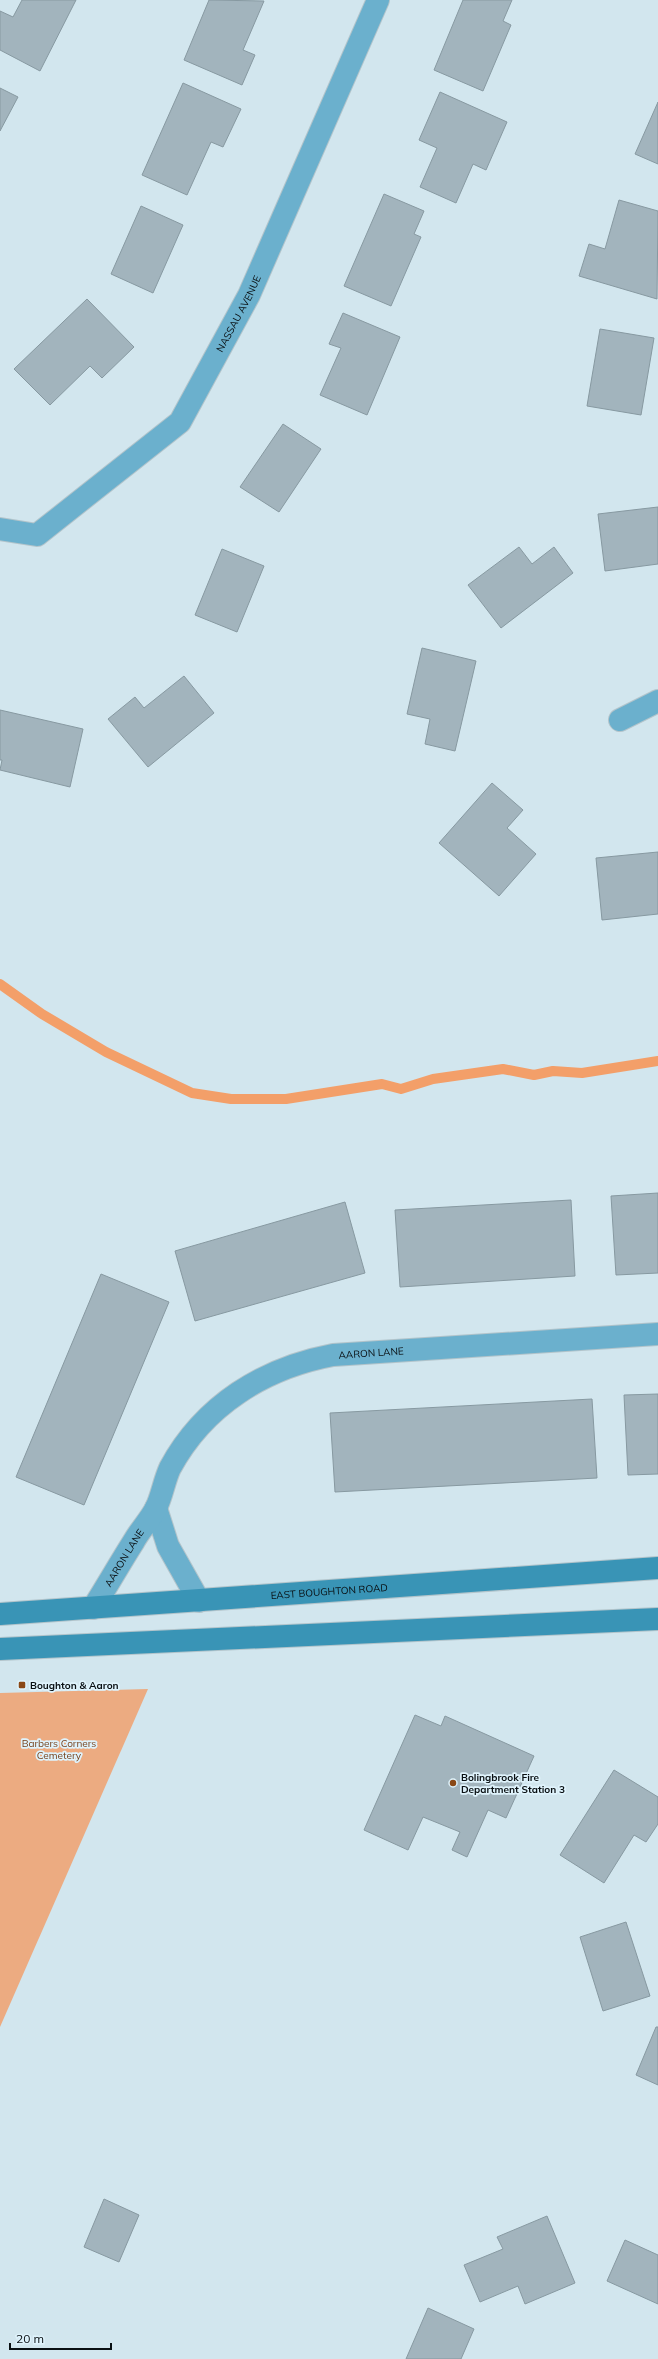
<svg xmlns="http://www.w3.org/2000/svg" width="658" height="2359" font-family="Mulish,sans-serif">
<style>
.green{fill:#ecab81}
.lines{fill:none;stroke-linecap:round;stroke-linejoin:round}
.stream{stroke:#f39f69;stroke-width:10}
.building{fill:#a2b4bd;stroke:#8799a1}
.minor-casing{stroke:#b2c4cb;stroke-width:24}
.secondary-casing{stroke:#b2c4cb;stroke-width:24}
.minor{stroke:#6bb0cd;stroke-width:22}
.secondary{stroke:#3994b6;stroke-width:22}
.poi-dot{fill:#8a4816;stroke:#dff3fc;stroke-width:1.5}
.labels{text-anchor:middle;stroke-width:3.5;stroke-linejoin:round;paint-order:stroke}
.street-label{font-size:10px;fill:#090f12;stroke:#dff3fc}
.poi-label{font-size:10px;font-weight:bold;fill:#090f12;stroke:#dff3fc;text-anchor:start}
.park-label{font-size:10px;fill:#743e17;stroke:#dff3fc}
</style>
<rect width="100%" height="100%" fill="#d2e6ee"/>
<path class="green" d="M 148,1689 L 0,2027 L 0,1693 Z"/>
<g class="lines">
<path class="stream" d="M 0,984 L 42,1014 L 106,1052 L 192,1093 L 231,1099 L 286,1099 L 382,1084 L 401,1089 L 433,1079 L 503,1069 L 534,1075 L 553,1071 L 582,1073 L 658,1061"/>
</g>
<path class="building" d="M 22,0 L 76,0 L 40,71 L 0,50 L 0,11 L 13,17 Z
M 209,0 L 264,1 L 243,50 L 255,55 L 242,85 L 184,60 Z
M 463,0 L 512,0 L 503,21 L 511,25 L 483,91 L 434,70 Z
M 183,83 L 241,109 L 223,147 L 211,142 L 187,195 L 142,175 Z
M 0,88 L 18,97 L 0,131 Z
M 440,92 L 507,122 L 486,170 L 473,164 L 456,203 L 420,187 L 437,148 L 419,140 Z
M 658,102 L 658,164 L 635,154 Z
M 384,194 L 424,211 L 414,234 L 421,237 L 391,306 L 344,286 Z
M 619,200 L 658,211 L 657,299 L 579,276 L 589,244 L 605,249 Z
M 141,206 L 183,225 L 153,293 L 111,274 Z
M 87,299 L 134,347 L 102,378 L 90,366 L 50,405 L 14,369 Z
M 343,313 L 400,337 L 367,415 L 320,395 L 341,348 L 329,344 Z
M 600,329 L 654,338 L 641,415 L 587,406 Z
M 283,424 L 321,449 L 279,512 L 240,487 Z
M 658,507 L 658,564 L 605,571 L 598,514 Z
M 519,547 L 532,564 L 554,547 L 573,573 L 501,628 L 468,585 Z
M 222,549 L 264,566 L 237,632 L 195,615 Z
M 422,648 L 476,661 L 455,751 L 425,744 L 430,719 L 407,714 Z
M 184,676 L 214,713 L 148,767 L 108,719 L 135,697 L 144,708 Z
M 0,710 L 83,729 L 70,787 L 0,770 L 2,760 L 0,760 Z
M 492,783 L 523,810 L 507,828 L 536,854 L 499,896 L 439,843 Z
M 658,852 L 658,914 L 602,920 L 596,858 Z
M 658,1193 L 658,1273 L 616,1275 L 611,1196 Z
M 571,1200 L 575,1276 L 400,1287 L 395,1210 Z
M 345,1202 L 365,1273 L 195,1321 L 175,1251 Z
M 101,1274 L 169,1302 L 84,1505 L 16,1477 Z
M 658,1394 L 658,1474 L 628,1475 L 624,1395 Z
M 592,1399 L 597,1478 L 335,1492 L 330,1413 Z
M 415,1715 L 441,1726 L 445,1716 L 534,1756 L 506,1818 L 488,1810 L 467,1857 L 452,1850 L 460,1832 L 423,1817 L 408,1850 L 364,1830 Z
M 614,1770 L 658,1797 L 658,1824 L 646,1842 L 634,1835 L 604,1883 L 560,1855 Z
M 626,1922 L 650,1996 L 603,2011 L 580,1937 Z
M 656,2027 L 658,2027 L 658,2085 L 636,2075 Z
M 104,2199 L 139,2215 L 119,2262 L 84,2247 Z
M 547,2216 L 575,2283 L 525,2304 L 518,2286 L 480,2302 L 464,2265 L 503,2249 L 497,2237 Z
M 625,2240 L 658,2255 L 658,2304 L 607,2281 Z
M 428,2308 L 474,2329 L 461,2359 L 406,2359 Z"/>
<g class="lines">
<g class="minor-casing">
<g id="minor">
<path id="s1" d="M 0,529 L 37,535 L 180,422 L 249,295 L 378,0"/>
<path d="M 620,720 L 658,701"/>
<path d="M 156,1508 L 168,1546 L 199,1601"/>
<path id="s2" d="M 93,1608 C 107,1586 120,1563 134,1541 C 140,1530 150,1520 156,1508 C 162,1496 164,1481 170,1468 C 204,1405 264,1368 333,1355 L 658,1334"/>
</g>
</g>
<g class="secondary-casing">
<g id="secondary">
<path id="s3" d="M 0,1614 L 658,1568"/>
<path d="M 0,1649 L 658,1619"/>
</g>
</g>
<use href="#minor" class="minor"/>
<use href="#secondary" class="secondary"/>
</g>
<g class="poi-dot">
<rect x="18" y="1681" width="8" height="8" rx="2"/>
<circle cx="453" cy="1783" r="4"/>
</g>
<g class="labels">
<g class="street-label">
<text dy="4" stroke="none"><textPath href="#s1" startOffset="343">NASSAU AVENUE</textPath></text>
<text dy="4" stroke="none"><textPath href="#s2" startOffset="404">AARON LANE</textPath></text>
<text dy="4" stroke="none"><textPath href="#s2" startOffset="59">AARON LANE</textPath></text>
<text dy="4" stroke="none"><textPath href="#s3" startOffset="330">EAST BOUGHTON ROAD</textPath></text>
</g>
<g class="poi-label">
<text x="30" y="1689">Boughton &amp; Aaron</text>
<text x="461" y="1781">Bolingbrook Fire<tspan x="461" dy="12">Department Station 3</tspan></text>
</g>
<g class="park-label">
<text x="59" y="1747">Barbers Corners<tspan x="59" dy="12">Cemetery</tspan></text>
</g>
</g>
<path d="M10 2343v6h101v-6" fill="none" stroke="#090f12" stroke-width="2"/>
<text x="16" y="2343" font-size="12" fill="#090f12" stroke="#dff3fc" stroke-width="3" paint-order="stroke">20 m</text>
</svg>
